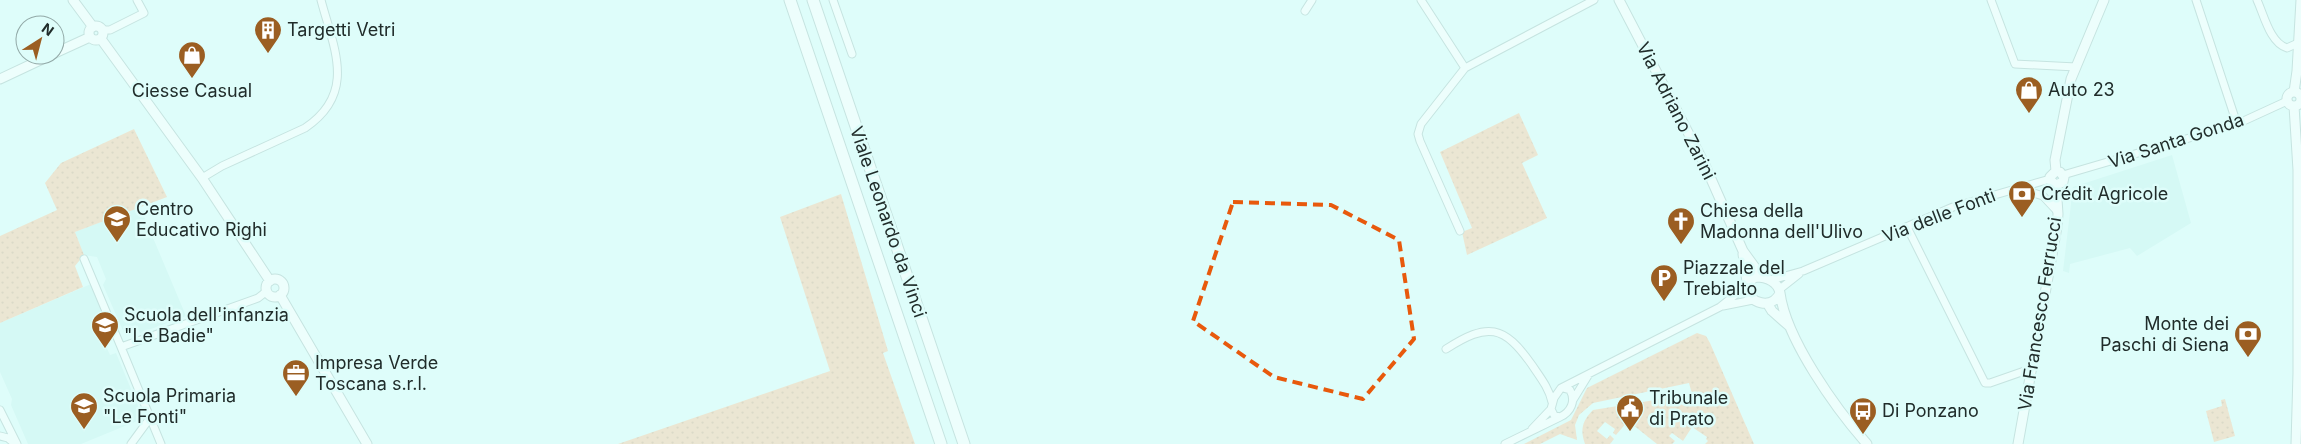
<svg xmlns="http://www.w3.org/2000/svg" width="2301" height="444" font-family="Inter,sans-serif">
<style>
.built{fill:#caf3ef}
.green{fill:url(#green-dots)}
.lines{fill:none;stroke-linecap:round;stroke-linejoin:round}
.minor-casing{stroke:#a8c5c2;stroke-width:9}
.tertiary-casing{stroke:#a8c5c2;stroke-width:11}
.trunk-casing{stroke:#a8c5c2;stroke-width:13}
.minor{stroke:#fff;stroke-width:7}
.tertiary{stroke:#fff;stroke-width:9}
.trunk{stroke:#fff;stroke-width:11}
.marked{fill:none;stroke:#e8590c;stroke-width:4;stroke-dasharray:10 6;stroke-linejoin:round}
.labels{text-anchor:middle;stroke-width:5;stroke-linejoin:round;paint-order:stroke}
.poi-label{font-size:18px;fill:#202c2a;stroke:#defdfa;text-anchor:start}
.street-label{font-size:18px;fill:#202c2a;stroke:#defdfa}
</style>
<defs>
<pattern id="green-dots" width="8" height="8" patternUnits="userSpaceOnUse" patternTransform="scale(1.25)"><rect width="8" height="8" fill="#fbcba4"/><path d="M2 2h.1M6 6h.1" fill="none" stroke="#d7ae8d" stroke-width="1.8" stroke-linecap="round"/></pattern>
</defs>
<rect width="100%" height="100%" fill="#defdfa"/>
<path class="built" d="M 2172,155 L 2191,223 L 2137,256 L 2130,248 L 2070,264 L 2069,273 L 2063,271 L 2073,187 Z
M 140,207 L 186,316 L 140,333 L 137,327 L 124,333 L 103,285 L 106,279 L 97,257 L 84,255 L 75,232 Z
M 91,284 L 114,337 L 104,342 L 110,355 L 116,353 L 141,413 L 140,417 L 137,421 L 81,444 L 28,444 L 11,405 L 12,399 L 0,372 L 0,323 Z"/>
<path class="green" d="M 1519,113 L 1538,155 L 1522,163 L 1547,218 L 1467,255 L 1462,232 L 1472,228 L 1440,152 Z
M 134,129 L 167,197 L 75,232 L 84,255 L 75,266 L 83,287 L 0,323 L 0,236 L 57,210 L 45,183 L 61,163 Z
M 841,194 L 888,351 L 883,353 L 915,444 L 618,444 L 830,371 L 780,217 Z
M 1697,333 L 1706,336 L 1710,343 L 1754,444 L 1705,444 L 1708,441 L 1706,439 L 1707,437 L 1692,427 L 1683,441 L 1672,433 L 1669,436 L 1675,441 L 1672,444 L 1657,444 L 1628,421 L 1616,435 L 1613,433 L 1615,429 L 1605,422 L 1597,431 L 1607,439 L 1610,435 L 1614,439 L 1610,444 L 1585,444 C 1580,430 1582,421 1593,410 L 1692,394 L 1689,383 L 1593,403 L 1579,415 L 1575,425 L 1577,440 L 1560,434 L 1540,444 L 1524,444 L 1571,420 L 1587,388 Z
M 2225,399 L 2235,436 L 2214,442 L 2206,411 L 2222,406 L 2221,400 Z"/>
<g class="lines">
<g class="minor-casing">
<path id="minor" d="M 833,0 L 852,54
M 1421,0 L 1465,68
M 1991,0 L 2015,64 L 2076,67
M 2196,0 L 2237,124
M 2257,0 C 2264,15 2270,43 2287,48 L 2298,43
M 1305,11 L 1312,0
M 103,30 L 110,30 L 144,13 L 137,0
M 2301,99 L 2301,98
M 2063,175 L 2237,124 L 2287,101
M 202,178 L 222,166 L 305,128 C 357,93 334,49 321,0
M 2018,188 L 2043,196 L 2057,211
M 1907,227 L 1985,383 L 1990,383 L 2033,368
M 1460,231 L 1420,141 L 1418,134 L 1421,124 L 1465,68 L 1594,0
M 84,259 L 121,347
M 1771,280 L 1803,271 L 1953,207 L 2050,179
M 1780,289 L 1799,274
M 1723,306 L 1753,300
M 1446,349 C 1488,322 1504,325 1532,365 C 1540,377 1549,388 1552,402
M 1563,388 L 1570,390 C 1576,401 1571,412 1560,417 L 1554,415 L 1551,409 L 1554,398 L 1561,388 L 1720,307 L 1745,287
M 1573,400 L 1589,374
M 0,410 L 17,444
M 1532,429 L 1551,409
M 0,436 L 8,438 L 15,444
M 131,444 L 150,418
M 161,444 L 121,347 L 258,298 L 267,291
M 1505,444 L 1560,417"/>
</g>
<g class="tertiary-casing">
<path id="tertiary" d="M 73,0 L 93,27
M 1619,0 L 1704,163 L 1743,251 L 1762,277
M89 33a7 7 0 1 1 14 0a7 7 0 1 1-14 0Z
M 101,39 L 202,178 L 270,281
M 55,53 L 90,37
M 0,79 L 51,55
M2287 99a7 7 0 1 1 14 0a7 7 0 1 1-14 0Z
M 2294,92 L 2297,71 L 2301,0
M 2294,106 L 2298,170 L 2298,373 L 2296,444
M 2056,171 L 2055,160 L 2071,79 L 2104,0
M 2056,171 L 2060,172 L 2064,177 L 2063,182 L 2056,185
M 1743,254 L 1747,282
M 1756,277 C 1767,277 1778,282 1780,293 C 1772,310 1749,304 1745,287 L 1747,282 Z
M266 288a9 9 0 1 1 18 0a9 9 0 1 1-18 0Z
M 1780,293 C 1786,339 1836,409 1867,444
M 280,295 L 367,444
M 1767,303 L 1772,311 L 1789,326
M 2018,444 L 2057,227 L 2058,214 L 2056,185 L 2051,181 L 2050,177 L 2056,171"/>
</g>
<g class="trunk-casing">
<path id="trunk" d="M 790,0 L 941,444
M 813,0 L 964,444"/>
</g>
<use href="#minor" class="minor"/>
<use href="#tertiary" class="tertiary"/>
<use href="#trunk" class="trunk"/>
</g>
<path d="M0 0H2301V444H0ZM 1233,202 L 1331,205 L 1399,240 L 1414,339 L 1363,399 L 1274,377 L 1193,321 Z" fill="#defdfa" fill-opacity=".55" fill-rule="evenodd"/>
<path class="marked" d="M 1233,202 L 1331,205 L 1399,240 L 1414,339 L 1363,399 L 1274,377 L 1193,321 Z"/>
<defs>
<g id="building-pin" transform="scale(1.4375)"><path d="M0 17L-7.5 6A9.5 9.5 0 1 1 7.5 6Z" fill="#9b5e22" stroke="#defdfa"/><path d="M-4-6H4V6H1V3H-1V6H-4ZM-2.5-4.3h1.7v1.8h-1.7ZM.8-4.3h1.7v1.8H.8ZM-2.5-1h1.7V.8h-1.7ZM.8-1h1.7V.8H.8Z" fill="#fff"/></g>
<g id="shop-pin" transform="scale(1.4375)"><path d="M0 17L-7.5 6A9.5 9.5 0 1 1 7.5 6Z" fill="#9b5e22" stroke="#defdfa"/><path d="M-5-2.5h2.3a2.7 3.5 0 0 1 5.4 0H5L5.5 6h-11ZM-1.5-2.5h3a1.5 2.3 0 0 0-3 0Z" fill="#fff"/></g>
<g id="bank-pin" transform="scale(1.4375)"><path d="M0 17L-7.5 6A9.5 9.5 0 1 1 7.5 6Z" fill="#9b5e22" stroke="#defdfa"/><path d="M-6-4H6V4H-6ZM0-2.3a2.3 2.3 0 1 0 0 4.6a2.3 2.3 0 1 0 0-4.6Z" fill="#fff"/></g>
<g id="school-pin" transform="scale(1.4375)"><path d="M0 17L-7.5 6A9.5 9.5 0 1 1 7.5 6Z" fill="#9b5e22" stroke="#defdfa"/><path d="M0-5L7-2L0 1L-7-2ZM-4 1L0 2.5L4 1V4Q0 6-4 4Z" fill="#fff"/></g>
<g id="church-pin" transform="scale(1.4375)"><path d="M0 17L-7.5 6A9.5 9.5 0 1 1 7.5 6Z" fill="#9b5e22" stroke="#defdfa"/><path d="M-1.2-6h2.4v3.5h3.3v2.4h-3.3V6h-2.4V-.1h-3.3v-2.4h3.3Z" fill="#fff"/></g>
<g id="parking-pin" transform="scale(1.4375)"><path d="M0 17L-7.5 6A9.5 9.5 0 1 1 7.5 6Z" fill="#9b5e22" stroke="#defdfa"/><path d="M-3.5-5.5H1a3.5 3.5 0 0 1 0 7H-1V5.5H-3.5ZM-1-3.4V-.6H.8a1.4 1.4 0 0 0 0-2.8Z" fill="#fff"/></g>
<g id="office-pin" transform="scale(1.4375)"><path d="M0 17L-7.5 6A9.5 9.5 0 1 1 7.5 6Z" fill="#9b5e22" stroke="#defdfa"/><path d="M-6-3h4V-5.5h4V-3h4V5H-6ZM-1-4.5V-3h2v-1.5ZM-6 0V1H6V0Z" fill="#fff"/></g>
<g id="civic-pin" transform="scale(1.4375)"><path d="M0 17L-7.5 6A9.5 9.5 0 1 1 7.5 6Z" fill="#9b5e22" stroke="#defdfa"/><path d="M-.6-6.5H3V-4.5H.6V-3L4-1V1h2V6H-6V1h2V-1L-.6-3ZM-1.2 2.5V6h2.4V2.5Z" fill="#fff"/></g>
<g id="bus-pin" transform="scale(1.4375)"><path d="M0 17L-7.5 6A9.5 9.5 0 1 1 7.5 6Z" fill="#9b5e22" stroke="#defdfa"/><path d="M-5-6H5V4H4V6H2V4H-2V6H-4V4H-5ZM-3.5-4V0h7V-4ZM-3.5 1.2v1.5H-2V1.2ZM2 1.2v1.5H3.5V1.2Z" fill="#fff"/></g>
</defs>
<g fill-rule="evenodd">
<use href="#building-pin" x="268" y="30"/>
<use href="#shop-pin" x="192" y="55"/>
<use href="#shop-pin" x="2029" y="90"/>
<use href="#bank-pin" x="2022" y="194"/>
<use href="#school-pin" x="117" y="219"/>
<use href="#church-pin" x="1681" y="221"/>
<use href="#parking-pin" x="1664" y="278"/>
<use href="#school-pin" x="105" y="325"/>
<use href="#bank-pin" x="2248" y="334"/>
<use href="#office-pin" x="296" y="373"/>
<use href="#school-pin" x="84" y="406"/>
<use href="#civic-pin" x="1630" y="408"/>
<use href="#bus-pin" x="1863" y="411"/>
</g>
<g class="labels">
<g class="poi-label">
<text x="287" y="36">Targetti Vetri</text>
<text x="2048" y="96">Auto 23</text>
<text x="192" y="97" text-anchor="middle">Ciesse Casual</text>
<text x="2041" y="200">Crédit Agricole</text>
<text x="136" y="215">Centro<tspan x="136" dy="21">Educativo Righi</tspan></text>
<text x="1700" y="217">Chiesa della<tspan x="1700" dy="21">Madonna dell'Ulivo</tspan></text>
<text x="1683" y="274">Piazzale del<tspan x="1683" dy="21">Trebialto</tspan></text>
<text x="124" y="321">Scuola dell'infanzia<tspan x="124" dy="21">"Le Badie"</tspan></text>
<text x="2229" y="330" text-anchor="end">Monte dei<tspan x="2229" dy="21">Paschi di Siena</tspan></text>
<text x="315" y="369">Impresa Verde<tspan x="315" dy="21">Toscana s.r.l.</tspan></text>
<text x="103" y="402">Scuola Primaria<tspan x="103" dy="21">"Le Fonti"</tspan></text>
<text x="1649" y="404">Tribunale<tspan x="1649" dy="21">di Prato</tspan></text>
<text x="1882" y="417">Di Ponzano</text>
</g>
<g class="street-label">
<text transform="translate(1676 111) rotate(63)" y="6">Via Adriano Zarini</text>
<text transform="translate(2176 141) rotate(-18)" y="6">Via Santa Gonda</text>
<text transform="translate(1939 216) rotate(-21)" y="6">Via delle Fonti</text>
<text transform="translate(888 222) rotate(71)" y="6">Viale Leonardo da Vinci</text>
<text transform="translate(2040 314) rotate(-81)" y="6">Via Francesco Ferrucci</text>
</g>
</g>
<g transform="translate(40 40) rotate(36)"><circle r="24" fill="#defdfa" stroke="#92a9a7"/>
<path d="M0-4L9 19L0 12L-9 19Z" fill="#9b5e22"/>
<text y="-8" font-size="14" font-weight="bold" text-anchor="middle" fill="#202c2a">N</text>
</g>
</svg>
